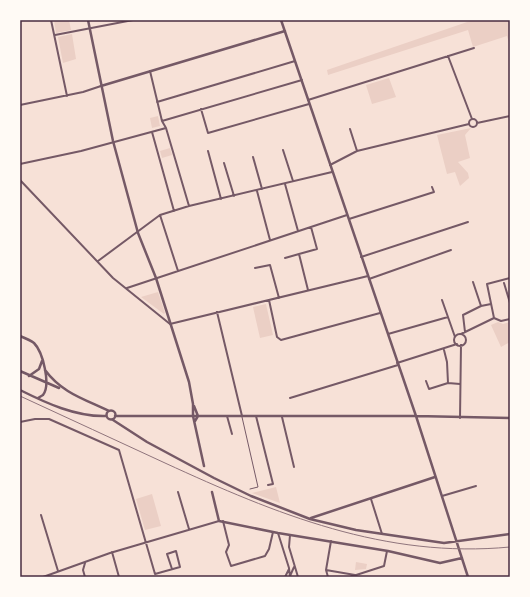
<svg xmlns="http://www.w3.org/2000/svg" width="530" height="597" font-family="'PT Sans Narrow',sans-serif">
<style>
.green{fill:#ebcfc5}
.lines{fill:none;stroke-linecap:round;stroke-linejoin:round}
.service{stroke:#755966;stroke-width:1}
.minor{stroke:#755966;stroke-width:2}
.tertiary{stroke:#755966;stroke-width:2.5}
.rail{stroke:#8f747c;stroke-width:1}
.neatline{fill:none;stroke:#4a2c40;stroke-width:1.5}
</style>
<rect width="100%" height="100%" fill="#f7e1d7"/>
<path class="green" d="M 54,20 L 69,20 L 71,30 L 56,33 Z
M 473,20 L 510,20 L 510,46 L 507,36 L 473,47 L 468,30 L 328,75 L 327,70 Z
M 72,34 L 76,59 L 63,63 L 58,37 Z
M 389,78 L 396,97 L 372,104 L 366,85 Z
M 158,116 L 160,126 L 152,128 L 150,118 Z
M 471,128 L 465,135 L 470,158 L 458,162 L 468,173 L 469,178 L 460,186 L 455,172 L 447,174 L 437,135 Z
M 170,148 L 172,155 L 162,158 L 160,151 Z
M 158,292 L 165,313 L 164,314 L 141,297 Z
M 266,304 L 273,335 L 260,338 L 253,307 Z
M 498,322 L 503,324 L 510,322 L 510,342 L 501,347 L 491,325 Z
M 276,487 L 280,503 L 252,493 Z
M 152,494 L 161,526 L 145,530 L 136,499 Z
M 356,562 L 367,564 L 366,569 L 355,570 Z"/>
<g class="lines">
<path class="service" d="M 242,417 L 258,487 L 250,489"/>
<path class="minor" d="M 51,20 L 67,96
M 55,35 L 133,20
M 448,56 L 472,119
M 150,71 L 162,121 L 166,128 L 189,206
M 308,100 L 474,48
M 157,102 L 295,61
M 20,105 L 83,92 L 101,86
M 201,109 L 208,133 L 309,104
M469 123a4 4 0 1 1 8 0a4 4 0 1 1-8 0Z
M 162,121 L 302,80
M 477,123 L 510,116
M 350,129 L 357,151
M 152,132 L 174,211
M 283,150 L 293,181
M 208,151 L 221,199
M 253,157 L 262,189
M 224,163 L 234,196
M 20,164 L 81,151 L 166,128
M 330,165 L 357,151 L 469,124
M 20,180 L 113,278 L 170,324 L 368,276
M 285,184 L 298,231
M 257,191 L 270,240
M 160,215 L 178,271
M 349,219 L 434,192 L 432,187
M 361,257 L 468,222
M 285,258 L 299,254
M 98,261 L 160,215 L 189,206 L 332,172
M 255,268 L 270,265 L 279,298
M 369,279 L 451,250
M 473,282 L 481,306 L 491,304
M 504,283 L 510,303
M 127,288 L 347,215
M 308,290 L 299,254 L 317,249 L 311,227
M 269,300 L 277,337 L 281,340 L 380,313
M 442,300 L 455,337
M 217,312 L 242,416
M 494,318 L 501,321 L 510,319
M 465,332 L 463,315 L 481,306
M 388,334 L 448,317
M 461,334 L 494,318 L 487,284 L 510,278
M454 340a6 6 0 1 1 12 0a6 6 0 1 1-12 0Z
M 444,350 L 447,362 L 448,383 L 460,384
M 397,363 L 457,344
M 426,381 L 429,389 L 448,383
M 290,398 L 398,365
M 227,416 L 232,434
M 256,416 L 273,484 L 268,485
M 282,417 L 294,467
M 460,418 L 461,345
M 20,422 L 35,419 L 49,419 L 119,450 L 155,574 L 180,567 L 176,551 L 167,554 L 172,569
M 178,492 L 189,529
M 442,496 L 476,486
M 371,499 L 382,534
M 41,515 L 58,571
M 223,521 L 229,545 L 226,552 L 231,566 L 265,556 L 269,549 L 273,532
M 278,533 L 289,568 L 290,577
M 290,535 L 289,547 L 298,577
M 112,552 L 119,577
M 326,570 L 355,575
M 290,576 L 294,567
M 43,577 L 110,553 L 219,521
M 85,577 L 83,570 L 85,563
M 285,577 L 289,569
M 328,577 L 326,570 L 331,541
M 350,577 L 384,566 L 387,551"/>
<path class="tertiary" d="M 88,20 L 113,141 L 138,233 L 156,278 L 189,382 L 193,404 L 193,416 L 204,466
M 281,20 L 416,416 L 468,577
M 101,86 L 285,31
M 20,336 C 25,338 30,340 34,343 C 43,352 51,385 43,395 L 38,398
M 45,370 C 62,393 84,399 109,411
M 20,371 L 59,388
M 29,376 L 39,369 L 42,361
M 20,390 C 46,403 76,417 106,416
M 194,406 L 198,416 L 195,421
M106.5 415a4.5 4.5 0 1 1 9 0a4.5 4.5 0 1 1-9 0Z
M 115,416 L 416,416 L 510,418
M 113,420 L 147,442 L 214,478 L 251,496 L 310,519 L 356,530 L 444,543 L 510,534
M 212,492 L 219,521 L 278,533 L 388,551 L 440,563 L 462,558
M 311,518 L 435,477"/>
<path class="rail" d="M 20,396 C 68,418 117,441 165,463 C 276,514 385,559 510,547"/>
</g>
<rect width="530" height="597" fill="none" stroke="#fffaf5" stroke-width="42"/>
<rect x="21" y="21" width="488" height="555" class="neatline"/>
</svg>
